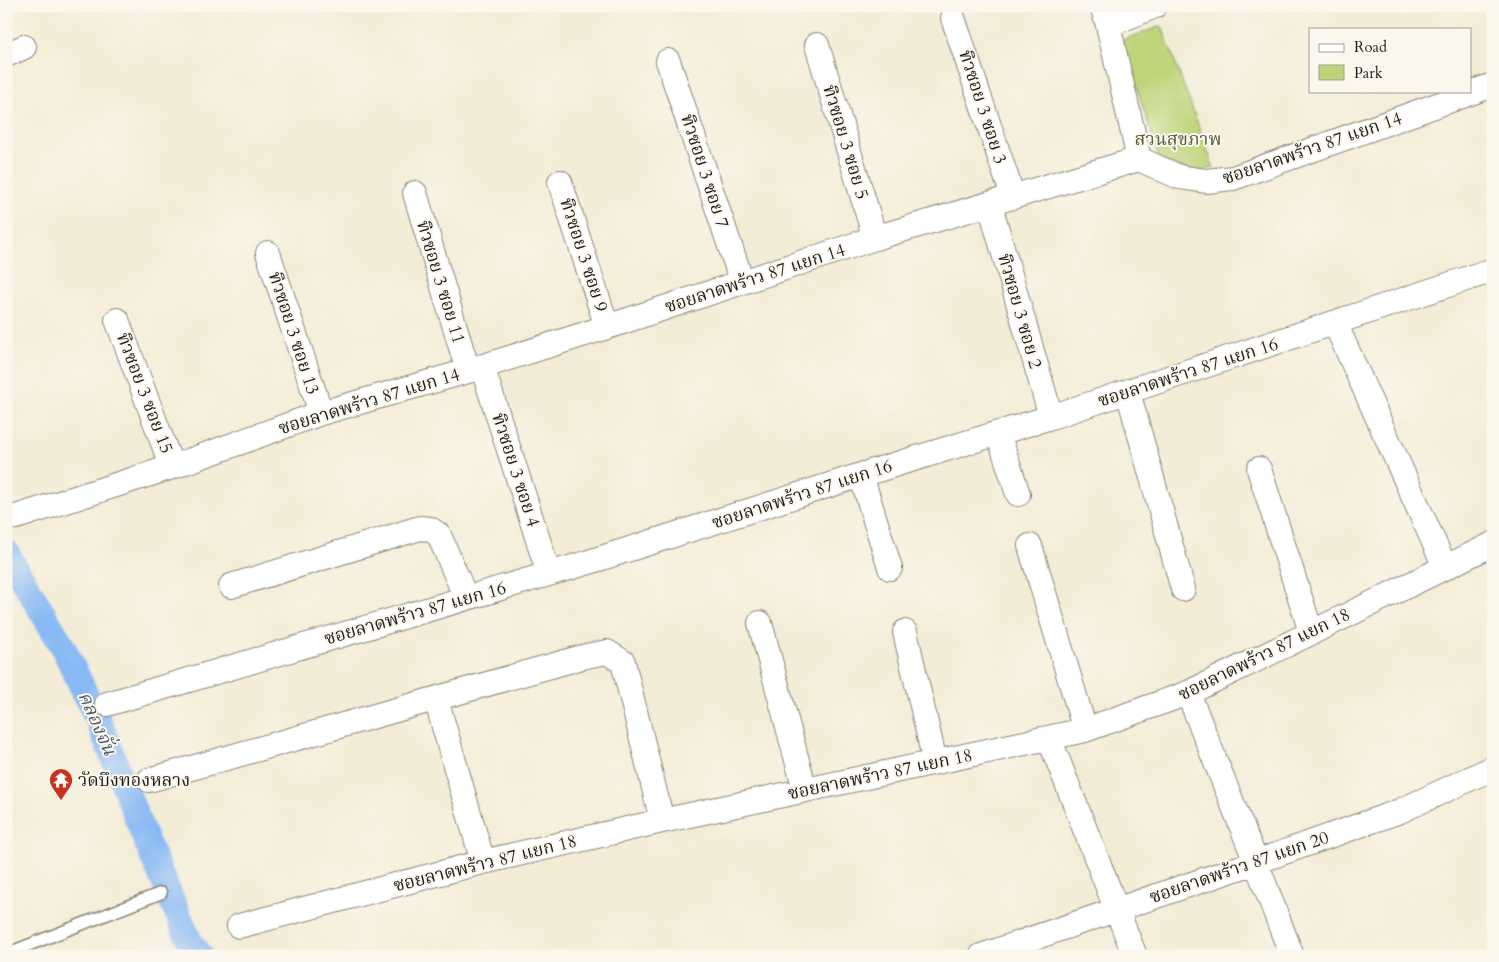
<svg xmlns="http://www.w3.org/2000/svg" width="1499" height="962" font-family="Cardo,'Noto Serif Thai',serif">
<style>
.green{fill:#bdd479;stroke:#6c784a}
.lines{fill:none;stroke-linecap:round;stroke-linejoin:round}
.canal{stroke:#88b9f4;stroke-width:26}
.lane-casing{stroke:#888479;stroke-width:14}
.street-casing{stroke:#888479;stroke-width:26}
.lane{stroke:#fff;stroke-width:11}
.street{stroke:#fff;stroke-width:24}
.labels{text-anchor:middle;stroke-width:4;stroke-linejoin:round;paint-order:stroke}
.street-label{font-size:18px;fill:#1c1c1c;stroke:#fbf7ec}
.park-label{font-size:18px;fill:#545c3d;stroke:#fbf7ec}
.poi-label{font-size:18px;fill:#1c1c1c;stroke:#fbf7ec;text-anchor:start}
.water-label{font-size:19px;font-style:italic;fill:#475b72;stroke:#fbf7ec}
</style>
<rect width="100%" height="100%" fill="#fbf7ec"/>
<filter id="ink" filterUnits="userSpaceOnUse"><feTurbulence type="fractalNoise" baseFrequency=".02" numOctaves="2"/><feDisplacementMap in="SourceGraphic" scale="10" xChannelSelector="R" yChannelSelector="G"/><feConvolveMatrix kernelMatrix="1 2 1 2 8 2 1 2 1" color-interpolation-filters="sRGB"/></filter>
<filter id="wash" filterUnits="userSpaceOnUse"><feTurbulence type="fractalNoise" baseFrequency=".0096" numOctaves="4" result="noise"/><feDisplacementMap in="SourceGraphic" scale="20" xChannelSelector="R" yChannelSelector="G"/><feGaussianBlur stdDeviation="1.12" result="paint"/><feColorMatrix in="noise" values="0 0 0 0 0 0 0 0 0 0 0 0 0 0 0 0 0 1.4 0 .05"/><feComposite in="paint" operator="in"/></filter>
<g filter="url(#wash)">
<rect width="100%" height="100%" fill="#f3ecd6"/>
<path class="green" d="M 1162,26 L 1214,168 L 1195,172 L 1160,161 L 1122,40 Z"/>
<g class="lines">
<path class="canal" d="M 6,552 L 62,645 L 99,722 L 146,841 L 190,942 L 200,956"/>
</g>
</g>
<g filter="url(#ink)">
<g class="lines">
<g class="lane-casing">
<path id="lane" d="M 6,954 L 161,893"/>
</g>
<g class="street-casing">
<path id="street" d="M 1102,6 L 1108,25
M 953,18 L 1013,197
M 817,45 L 875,238
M 6,55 L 24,47
M 668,61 L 742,282
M 1139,159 L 1108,25 L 1155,6
M 560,182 L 607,327
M 415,193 L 468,371
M 990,205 L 1051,417
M 268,253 L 321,413
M 117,320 L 172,467
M 1335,323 L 1445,567
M 482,366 L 549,574
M 1128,392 L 1183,589
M 998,433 L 1018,494
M 1259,469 L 1311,632
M 861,475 L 890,568
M 16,517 L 172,467 L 321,413 L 468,371 L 607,327 L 875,238 L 1139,159 L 1179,177 L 1206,181 L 1233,178 L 1493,85
M 1030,546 L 1085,730
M 231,586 L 420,528 L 430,529 L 439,535 L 466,598
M 760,623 L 805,790
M 905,632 L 935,762
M 1188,693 L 1256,862 L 1292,956
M 436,699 L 483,862
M 107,704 L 586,563 L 861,475 L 1051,417 L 1493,270
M 1049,738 L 1135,956
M 149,780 L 586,656 L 607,652 L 623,662 L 662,821
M 239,926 L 483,862 L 662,821 L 1085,730 L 1188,693 L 1493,544
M 981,956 L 1256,862 L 1400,811 L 1493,768"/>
</g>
<use href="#lane" class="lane"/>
<use href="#street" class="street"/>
</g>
</g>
<defs>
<g id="temple-pin" transform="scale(1.25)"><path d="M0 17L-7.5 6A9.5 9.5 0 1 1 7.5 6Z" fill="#c8321e" stroke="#fbf7ec"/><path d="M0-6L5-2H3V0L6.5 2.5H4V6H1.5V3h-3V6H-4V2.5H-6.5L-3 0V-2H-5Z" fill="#fff"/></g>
</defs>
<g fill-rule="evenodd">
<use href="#temple-pin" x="61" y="780"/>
</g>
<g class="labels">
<g class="street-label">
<text transform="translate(983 107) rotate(72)" y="6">ทิวซอย 3 ซอย 3</text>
<text transform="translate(846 142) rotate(73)" y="6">ทิวซอย 3 ซอย 5</text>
<text transform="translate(1312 148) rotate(-19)" y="6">ซอยลาดพร้าว 87 แยก 14</text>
<text transform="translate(705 171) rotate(72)" y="6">ทิวซอย 3 ซอย 7</text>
<text transform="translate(584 255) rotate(72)" y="6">ทิวซอย 3 ซอย 9</text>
<text transform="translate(755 278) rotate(-18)" y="6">ซอยลาดพร้าว 87 แยก 14</text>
<text transform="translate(441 282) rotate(73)" y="6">ทิวซอย 3 ซอย 11</text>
<text transform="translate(1020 311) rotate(74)" y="6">ทิวซอย 3 ซอย 2</text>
<text transform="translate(294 333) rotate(72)" y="6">ทิวซอย 3 ซอย 13</text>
<text transform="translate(1188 372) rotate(-18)" y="6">ซอยลาดพร้าว 87 แยก 16</text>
<text transform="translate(145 393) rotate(69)" y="6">ทิวซอย 3 ซอย 15</text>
<text transform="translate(369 401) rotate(-17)" y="6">ซอยลาดพร้าว 87 แยก 14</text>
<text transform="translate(516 470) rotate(72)" y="6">ทิวซอย 3 ซอย 4</text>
<text transform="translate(802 494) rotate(-18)" y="6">ซอยลาดพร้าว 87 แยก 16</text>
<text transform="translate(415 613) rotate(-16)" y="6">ซอยลาดพร้าว 87 แยก 16</text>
<text transform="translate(1264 654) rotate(-26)" y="6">ซอยลาดพร้าว 87 แยก 18</text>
<text transform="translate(880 774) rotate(-12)" y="6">ซอยลาดพร้าว 87 แยก 18</text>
<text transform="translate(485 863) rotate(-14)" y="6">ซอยลาดพร้าว 87 แยก 18</text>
<text transform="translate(1239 867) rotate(-19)" y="6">ซอยลาดพร้าว 87 แยก 20</text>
</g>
<g class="park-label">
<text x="1178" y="145">สวนสุขภาพ</text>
</g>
<g class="poi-label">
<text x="78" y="786">วัดบึงทองหลาง</text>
</g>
<g class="water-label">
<text transform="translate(98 723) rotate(66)" y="7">คลองจั่น</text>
</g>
</g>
<rect width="1499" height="962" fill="none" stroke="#fbf7ec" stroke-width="25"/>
<rect x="1309" y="28" width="162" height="65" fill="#fbf7ec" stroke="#a29f99"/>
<rect x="1319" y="44" width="25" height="8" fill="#ffffff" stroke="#a29f99"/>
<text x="1354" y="52" font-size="15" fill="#1c1c1c">Road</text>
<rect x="1319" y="65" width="25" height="15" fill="#bdd479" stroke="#a29f99"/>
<text x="1354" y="78" font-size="15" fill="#1c1c1c">Park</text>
</svg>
